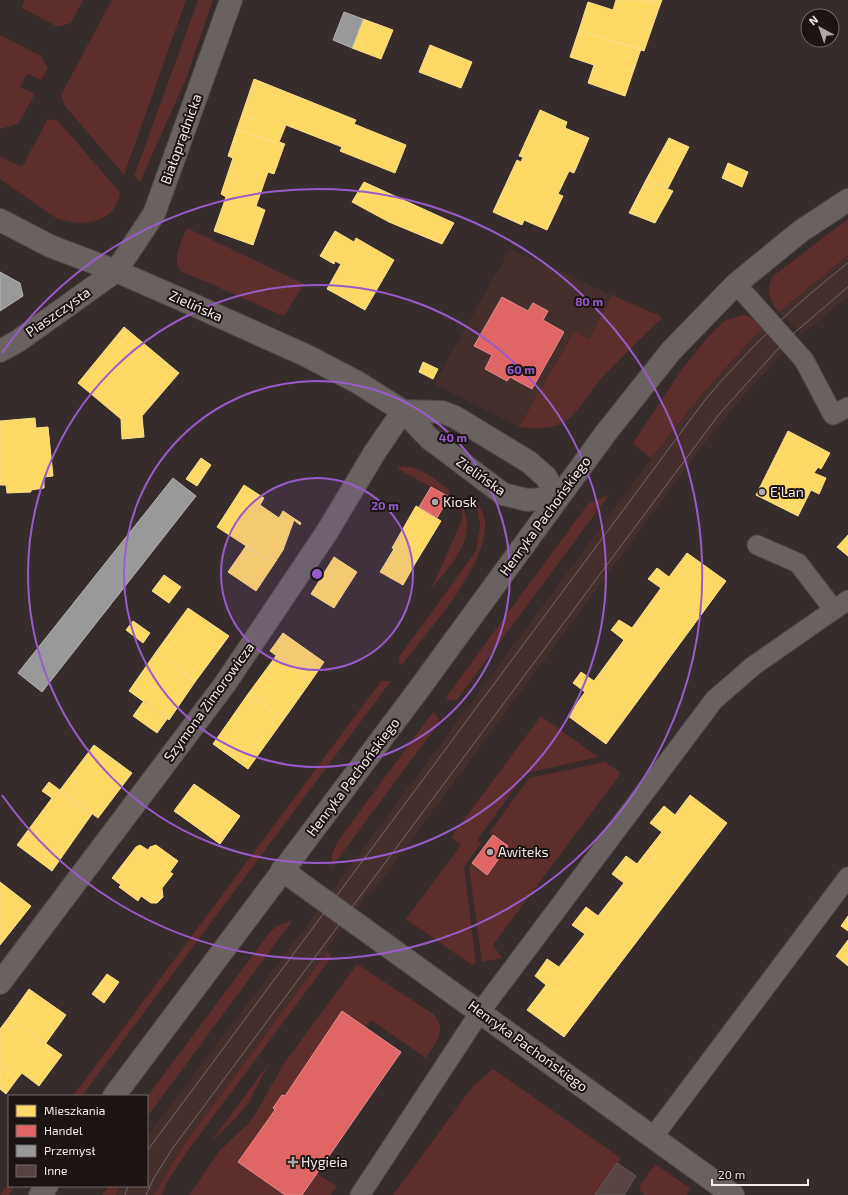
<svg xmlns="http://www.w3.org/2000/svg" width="848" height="1195" font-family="'Exo 2',sans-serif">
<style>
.built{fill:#442f2d}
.green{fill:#5d2e2c}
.homes{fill:#ffd966;stroke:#fcde8d}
.shops{fill:#e06666;stroke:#e68d8d}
.industry{fill:#999;stroke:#b4b1b1}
.building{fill:#564342;stroke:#625a59}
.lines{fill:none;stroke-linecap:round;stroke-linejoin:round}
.service-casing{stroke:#504847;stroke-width:21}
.minor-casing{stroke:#504847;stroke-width:24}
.tertiary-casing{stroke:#504847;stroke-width:24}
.service{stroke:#696261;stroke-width:19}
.minor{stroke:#696261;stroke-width:22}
.tertiary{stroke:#696261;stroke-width:22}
.tram{stroke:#706868;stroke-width:1}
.ring{fill:none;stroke:#995bc9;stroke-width:2}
.poi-dot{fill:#b1a7a6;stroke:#1b1413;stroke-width:1.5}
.labels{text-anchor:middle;stroke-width:4;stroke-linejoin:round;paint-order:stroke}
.street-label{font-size:14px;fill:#f4e9e8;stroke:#1b1413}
.poi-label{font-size:14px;fill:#f4e9e8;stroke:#1b1413;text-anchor:start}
.centre{fill:#995bc9;stroke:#1b1413;stroke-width:2}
.ring-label{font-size:12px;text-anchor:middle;font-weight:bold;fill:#995bc9;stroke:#1b1413;stroke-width:4;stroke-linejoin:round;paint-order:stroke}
</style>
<rect width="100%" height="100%" fill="#352c2b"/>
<path class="built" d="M 510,249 L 612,295 L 589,339 L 574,332 L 519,427 L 434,384 Z
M 848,255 L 848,297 L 802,335 L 779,312 Z
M 762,328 L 784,352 L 745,394 L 704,444 L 373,892 L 370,891 L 327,949 L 328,951 L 187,1140 L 154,1195 L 116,1195 L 120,1186 L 147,1186 L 147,1137 L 149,1134 L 302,931 L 651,459 L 701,395 Z"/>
<path class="green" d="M 24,0 L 83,0 L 71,23 L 58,27 L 22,8 Z
M 112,0 L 186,0 L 124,175 L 65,106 L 61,95 Z
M 198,0 L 213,0 L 185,81 L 140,182 L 134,176 Z
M 0,35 L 41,56 L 48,68 L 41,80 L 27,74 L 20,87 L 35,94 L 18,124 L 0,129 Z
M 48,119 L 58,121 L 119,191 L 120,195 C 118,200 116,206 113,210 C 99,226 73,225 56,218 L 0,179 L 0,156 L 22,167 Z
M 848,219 L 848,255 L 779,312 C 769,300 765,291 773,276 Z
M 187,228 L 304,284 L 284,316 L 190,275 C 166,271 181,242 187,228 Z
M 612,295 L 658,315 L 662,318 C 641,339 619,359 599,381 C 587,395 578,416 560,424 C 546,430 534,429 519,427 L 574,332 L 589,339 Z
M 741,315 C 751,316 756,320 762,328 L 701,395 L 651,459 L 633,443 L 682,369 L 707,338 L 724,321 Z
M 400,467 C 418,463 436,481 450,490 L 449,497 L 398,469 Z
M 472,495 C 479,504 484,512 485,522 C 488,566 428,631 402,665 L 399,663 L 399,657 L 476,551 L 480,526 L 478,513 L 471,497 Z
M 609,495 L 457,700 L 450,700 L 446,697 L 588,504 Z
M 457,498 C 483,534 453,562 431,590 L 462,520 L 462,510 L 455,503 Z
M 381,681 L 391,681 L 82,1096 L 73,1096 Z
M 433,712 L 437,716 L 439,723 L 332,867 L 332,855 L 337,842 Z
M 541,716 L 598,757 L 526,773 L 477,840 L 481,843 L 464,867 L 476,963 L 472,965 L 406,919 L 461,845 L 451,837 Z
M 605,762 L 621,773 L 493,945 L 502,958 L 482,962 L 469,867 L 472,863 L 487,874 L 507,846 L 489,833 L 529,778 Z
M 293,920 L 147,1117 L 147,1097 L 270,932 L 277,926 Z
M 328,951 L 331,958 L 189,1149 L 167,1182 L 162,1195 L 154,1195 L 187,1140 Z
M 357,964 L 433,1014 C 448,1031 436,1041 426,1058 L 371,1020 L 365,1027 L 342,1011 L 285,1096 L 273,1108 L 275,1110 L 238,1162 L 285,1195 L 189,1195 L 220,1150 L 248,1124 L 256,1113 L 283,1065 Z
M 269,1063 L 249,1102 L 236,1118 L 210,1143 Z
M 493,1069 L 621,1158 L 595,1195 L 393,1195 L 473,1086 Z
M 655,1164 L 690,1188 L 687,1195 L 645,1195 L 641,1192 L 639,1187 Z
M 317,1174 L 337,1186 L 331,1195 L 302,1195 Z
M 9,1183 L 9,1186 L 15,1186 L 9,1195 L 0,1195 Z
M 109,1186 L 120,1186 L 116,1195 L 102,1195 Z"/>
<path class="homes" d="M 616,0 L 643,0 L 660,5 L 644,51 L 579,30 L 588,2 L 613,10 Z
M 643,0 L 662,0 L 660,5 Z
M 363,19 L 393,30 L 381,59 L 352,48 Z
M 579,30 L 641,49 L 625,96 L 588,83 L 594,65 L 570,57 Z
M 430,45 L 472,62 L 461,88 L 419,72 Z
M 254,79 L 356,120 L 354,124 L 406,145 L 395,173 L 340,151 L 342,147 L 286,125 L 279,142 L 285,144 L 284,146 L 237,129 Z
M 540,110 L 567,122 L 565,128 L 589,138 L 574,173 L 569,171 L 558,194 L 563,196 L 547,230 L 524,220 L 522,225 L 493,212 L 517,160 L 521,162 L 523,157 L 519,156 Z
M 237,129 L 284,146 L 274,174 L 268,172 L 256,206 L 265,210 L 253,245 L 214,231 L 226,197 L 221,194 L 233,158 L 228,156 Z
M 669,138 L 689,147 L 668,188 L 646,180 Z
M 728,163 L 748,172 L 742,187 L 722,178 Z
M 646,180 L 673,191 L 655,223 L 629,213 Z
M 364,182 L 454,223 L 442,244 L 389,222 L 352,202 Z
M 335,231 L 354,242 L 356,238 L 394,260 L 365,310 L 327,289 L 341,264 L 335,261 L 334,264 L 320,256 Z
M 124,327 L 179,373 L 142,416 L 144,437 L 122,439 L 121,419 L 78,383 Z
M 423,362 L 438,369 L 433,379 L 419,372 Z
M 35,418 L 36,428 L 48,427 L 53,476 L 44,477 L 44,488 L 31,490 L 31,492 L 7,493 L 6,485 L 0,485 L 0,421 Z
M 788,431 L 830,453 L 821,469 L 818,467 L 814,473 L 826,478 L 819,494 L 811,490 L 798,516 L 756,495 Z
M 201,458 L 211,465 L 197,486 L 186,479 Z
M 244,485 L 264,498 L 260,505 L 279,518 L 283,511 L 301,523 L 300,525 L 294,520 L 283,550 L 274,564 L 217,527 Z
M 416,506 L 441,521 L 416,562 L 392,548 Z
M 848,535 L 848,556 L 837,547 Z
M 246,546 L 274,564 L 256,591 L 228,572 Z
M 394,549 L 416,562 L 403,585 L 380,572 Z
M 687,553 L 726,581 L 606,744 L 568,716 L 585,692 L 573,683 L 581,672 L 594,681 L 624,640 L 611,630 L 619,620 L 632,628 L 661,588 L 648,579 L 657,568 L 669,577 Z
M 334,557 L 357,572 L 334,608 L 311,594 Z
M 164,575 L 181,587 L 169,603 L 152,591 Z
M 188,608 L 229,636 L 195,682 L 156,652 Z
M 133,621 L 150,633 L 143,643 L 126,630 Z
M 283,633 L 324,662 L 311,681 L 270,651 Z
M 156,652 L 195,682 L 169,720 L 129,691 Z
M 276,656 L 311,681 L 284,719 L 248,694 Z
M 248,694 L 284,719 L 248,769 L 213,744 Z
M 143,702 L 167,719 L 157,733 L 133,716 Z
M 94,745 L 132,773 L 98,818 L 60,790 Z
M 49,782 L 92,814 L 52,871 L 17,845 L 52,798 L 42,791 Z
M 194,784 L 240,816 L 220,844 L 174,811 Z
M 690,795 L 727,823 L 564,1037 L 527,1010 L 546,985 L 535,976 L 547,959 L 559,967 L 585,934 L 572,925 L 586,907 L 598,916 L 624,883 L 612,874 L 626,856 L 637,864 L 662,832 L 650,823 L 664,806 L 675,815 Z
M 140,845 L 148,850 L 150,847 L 156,845 L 178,861 L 170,872 L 173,874 L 162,888 L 163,897 L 157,903 L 151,903 L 141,896 L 138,901 L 119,887 L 121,885 L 112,878 L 136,847 Z
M 0,882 L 31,906 L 0,945 Z
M 848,916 L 848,931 L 841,926 Z
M 848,940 L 848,966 L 836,956 Z
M 107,974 L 119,982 L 104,1003 L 92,994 Z
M 29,989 L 66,1015 L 46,1043 L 9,1017 Z
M 9,1017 L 62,1055 L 39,1086 L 22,1073 L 17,1079 L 0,1067 L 0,1029 Z
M 0,1067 L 17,1079 L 6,1094 L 0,1089 Z"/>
<path class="shops" d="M 502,297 L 528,311 L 533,303 L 548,311 L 543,320 L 564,332 L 532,389 L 510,377 L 507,381 L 485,369 L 492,355 L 474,346 Z
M 431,487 L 449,497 L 437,518 L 419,507 Z
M 493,835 L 508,846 L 487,875 L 472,863 Z
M 342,1011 L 401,1052 L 302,1195 L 285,1195 L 238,1162 L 275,1110 L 273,1108 L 282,1095 L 285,1096 Z"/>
<path class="industry" d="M 344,12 L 363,19 L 352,48 L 333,40 Z
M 0,272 L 20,283 L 23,296 L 0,311 Z
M 173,478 L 196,496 L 42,692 L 18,673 Z"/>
<path class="building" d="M 617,1163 L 636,1176 L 624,1195 L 595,1195 Z"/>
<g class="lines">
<g class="service-casing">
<path id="service" d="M 736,284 L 804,360 L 833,415 L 848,407
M 757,545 L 798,563 L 834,610
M 653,1137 L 848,877
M 360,1195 L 480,1012 L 714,700 L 753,666 L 848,600"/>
</g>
<g class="minor-casing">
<path id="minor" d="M 0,351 L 18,341 L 116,271 L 154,214 L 231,0
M 282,870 L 733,1195
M 0,983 L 225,684 L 327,532 L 375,452 L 403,411"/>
</g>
<g class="tertiary-casing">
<path id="tertiary" d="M 0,220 L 50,246 L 116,271 L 187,302 L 305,355 L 357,382 L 403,411 L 430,439 L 503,494 L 527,500 L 558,498
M 403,411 L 442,412 L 455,417 L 529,462 L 546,477 L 558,498
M 114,1096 L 419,689 L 605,434 L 671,351 L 736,284 L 801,231 L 848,200
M 40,1195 L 47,1186"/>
</g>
<use href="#service" class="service"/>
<use href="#minor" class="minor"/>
<use href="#tertiary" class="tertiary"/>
<path class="tram" d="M 147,1151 L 705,400 C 748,349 795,304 848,263
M 125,1195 L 128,1186
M 146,1195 L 154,1178 L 172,1149 L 720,413 L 787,339 L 848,287"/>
</g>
<circle cx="317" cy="574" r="96" fill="#995bc9" fill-opacity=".12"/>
<g class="ring">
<circle cx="317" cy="574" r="96"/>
<circle cx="317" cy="574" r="193"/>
<circle cx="317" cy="574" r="289"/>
<path d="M2 353A385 385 0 1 1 2 795"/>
</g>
<g class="poi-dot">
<circle cx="762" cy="492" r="4"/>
<circle cx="435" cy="502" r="4"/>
<circle cx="490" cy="852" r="4"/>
<path d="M291 1156h4v4h4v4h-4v4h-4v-4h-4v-4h4z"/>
</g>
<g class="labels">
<g class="street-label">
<text transform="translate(181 139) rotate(-70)" y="5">Białoprądnicka</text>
<text transform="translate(196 306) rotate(24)" y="5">Zielińska</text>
<text transform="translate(58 312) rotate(-35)" y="5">Piaszczysta</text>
<text transform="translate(481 476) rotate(35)" y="5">Zielińska</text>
<text transform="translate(545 516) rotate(-54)" y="5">Henryka Pachońskiego</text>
<text transform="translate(209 702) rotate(-54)" y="5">Szymona Zimorowicza</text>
<text transform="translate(353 777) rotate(-53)" y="5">Henryka Pachońskiego</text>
<text transform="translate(528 1046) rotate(36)" y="5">Henryka Pachońskiego</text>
</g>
<g class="poi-label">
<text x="770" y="497">E'Lan</text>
<text x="443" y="507">Kiosk</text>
<text x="498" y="857">Awiteks</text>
<text x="301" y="1167">Hygieia</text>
</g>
</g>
<circle cx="317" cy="574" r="6" class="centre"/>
<g class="ring-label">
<text x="589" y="306">80 m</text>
<text x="521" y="374">60 m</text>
<text x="453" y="442">40 m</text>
<text x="385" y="510">20 m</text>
</g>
<rect x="8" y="1095" width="140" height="92" fill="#1b1413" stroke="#726968"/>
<rect x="16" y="1105" width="20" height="12" fill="#ffd966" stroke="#726968"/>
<text x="44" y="1115" font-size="12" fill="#f4e9e8">Mieszkania</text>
<rect x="16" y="1125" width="20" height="12" fill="#e06666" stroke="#726968"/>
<text x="44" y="1135" font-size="12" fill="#f4e9e8">Handel</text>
<rect x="16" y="1145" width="20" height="12" fill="#999999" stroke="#726968"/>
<text x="44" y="1155" font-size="12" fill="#f4e9e8">Przemysł</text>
<rect x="16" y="1165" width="20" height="12" fill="#564342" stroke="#726968"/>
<text x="44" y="1175" font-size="12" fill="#f4e9e8">Inne</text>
<g transform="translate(820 28) rotate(320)"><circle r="19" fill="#1b1413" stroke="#726968"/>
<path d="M0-3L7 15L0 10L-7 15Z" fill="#b1a7a6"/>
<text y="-6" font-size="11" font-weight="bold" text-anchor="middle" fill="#f4e9e8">N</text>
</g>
<path d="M712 1179v6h96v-6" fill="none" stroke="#f4e9e8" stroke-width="2"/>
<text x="718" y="1179" font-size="12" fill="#f4e9e8" stroke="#1b1413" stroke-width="3" paint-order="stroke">20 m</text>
</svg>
